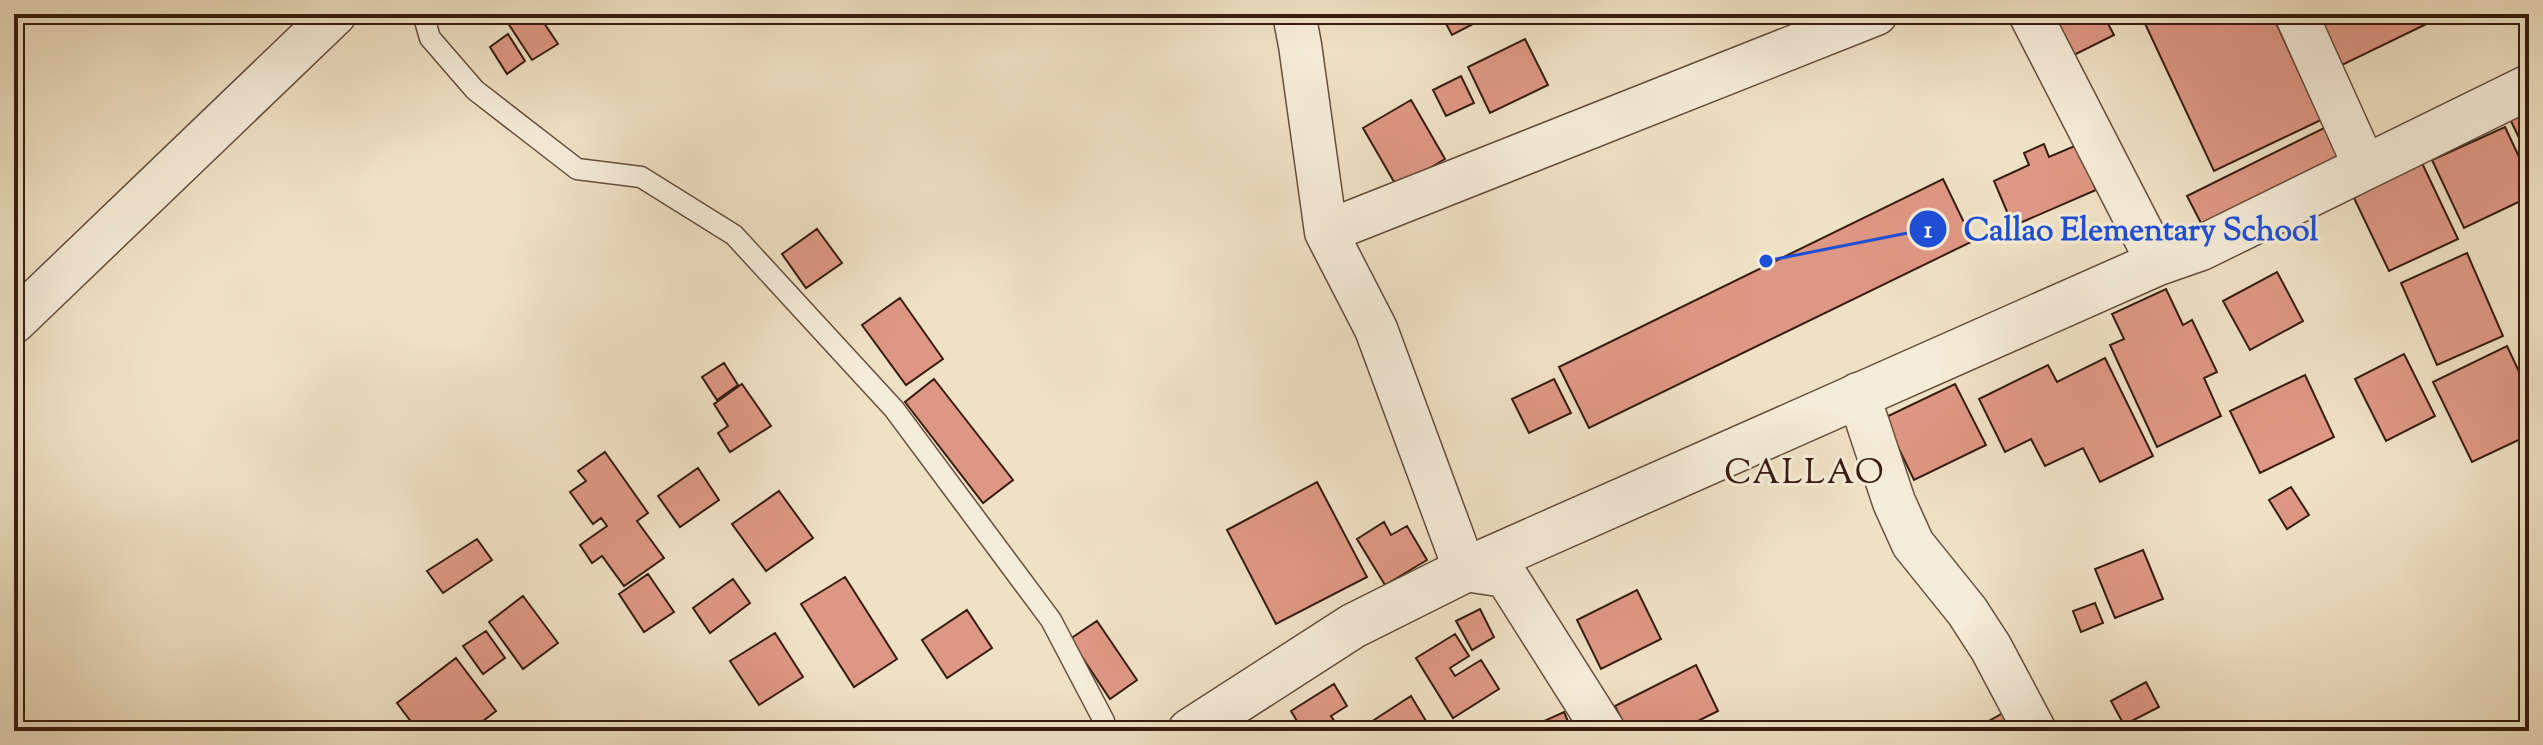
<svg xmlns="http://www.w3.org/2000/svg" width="2543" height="745" font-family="'Sorts Mill Goudy',serif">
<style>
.building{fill:#de9784;stroke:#371c0d;stroke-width:2}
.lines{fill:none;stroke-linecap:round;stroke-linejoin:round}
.service-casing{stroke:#654d3b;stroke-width:23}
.minor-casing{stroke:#654d3b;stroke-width:45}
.tertiary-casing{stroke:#654d3b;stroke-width:47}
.service{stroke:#f5ecd9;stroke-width:20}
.minor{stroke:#f5ecd9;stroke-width:42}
.tertiary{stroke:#f5ecd9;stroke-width:44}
.labels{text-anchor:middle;stroke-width:6;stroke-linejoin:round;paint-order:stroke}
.quarter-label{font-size:34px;letter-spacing:2px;fill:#371c0d;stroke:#f5ecd9}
.leader{fill:none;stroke:#1d4ed8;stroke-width:3}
.callout-dot{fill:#1d4ed8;stroke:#f5ecd9;stroke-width:3}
.mark-label{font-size:24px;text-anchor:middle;font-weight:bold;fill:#fff}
.callout-label{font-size:32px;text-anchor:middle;font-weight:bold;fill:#1d4ed8;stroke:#f5ecd9;stroke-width:6;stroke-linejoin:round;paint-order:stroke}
</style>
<rect width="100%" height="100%" fill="#efe1c4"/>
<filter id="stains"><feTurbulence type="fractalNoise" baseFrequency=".0025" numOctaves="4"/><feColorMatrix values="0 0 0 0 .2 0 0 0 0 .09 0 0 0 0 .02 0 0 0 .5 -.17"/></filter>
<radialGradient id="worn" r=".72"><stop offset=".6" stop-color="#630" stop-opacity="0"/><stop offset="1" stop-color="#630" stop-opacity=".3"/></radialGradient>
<path class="building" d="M 508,14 L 538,14 L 558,44 L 532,60 L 504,17 Z
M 1441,14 L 1492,14 L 1452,35 Z
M 2048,14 L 2103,14 L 2114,35 L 2070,57 Z
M 2272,14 L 2321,120 L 2214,171 L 2141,15 Z
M 2317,14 L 2447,14 L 2342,65 Z
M 508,34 L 525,61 L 507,74 L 490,47 Z
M 1525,39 L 1548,85 L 1490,113 L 1468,67 Z
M 1461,76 L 1474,103 L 1446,116 L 1433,90 Z
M 1411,100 L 1445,159 L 1397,187 L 1363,128 Z
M 2529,107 L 2529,140 L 2522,144 L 2509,117 Z
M 2326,127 L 2341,157 L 2202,225 L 2187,196 Z
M 2505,127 L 2529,178 L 2529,197 L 2464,228 L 2432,160 Z
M 2044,144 L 2049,157 L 2077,145 L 2096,190 L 2013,226 L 1994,181 L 2029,165 L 2024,153 Z
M 2422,163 L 2458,239 L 2389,271 L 2353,196 Z
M 1943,179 L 1973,241 L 1589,428 L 1559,367 Z
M 817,229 L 842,263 L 806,288 L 782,254 Z
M 2467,253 L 2503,336 L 2437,365 L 2401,283 Z
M 2277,272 L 2303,321 L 2250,350 L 2223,301 Z
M 2166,289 L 2183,325 L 2192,320 L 2217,372 L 2204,378 L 2221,416 L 2157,447 L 2110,345 L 2124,339 L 2112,314 Z
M 900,298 L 943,359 L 906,385 L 862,325 Z
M 2507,346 L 2529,393 L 2529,435 L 2472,462 L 2433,382 Z
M 2404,354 L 2435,416 L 2386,441 L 2355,379 Z
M 2105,358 L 2153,456 L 2100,482 L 2083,448 L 2045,466 L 2031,439 L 2005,452 L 1979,399 L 2048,365 L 2057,382 Z
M 724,363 L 738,385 L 717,400 L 702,377 Z
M 2305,375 L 2334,437 L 2260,473 L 2230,411 Z
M 934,379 L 1013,480 L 983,503 L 905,402 Z
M 1554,379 L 1571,413 L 1529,433 L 1512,399 Z
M 742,384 L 771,426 L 730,452 L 718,433 L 728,426 L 714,404 Z
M 1955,384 L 1986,445 L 1914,480 L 1884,418 Z
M 605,452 L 648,513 L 637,521 L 664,558 L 624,586 L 602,556 L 592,563 L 580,545 L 607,526 L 601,518 L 593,524 L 570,492 L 586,481 L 578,471 Z
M 698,468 L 719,500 L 680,527 L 658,496 Z
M 1317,482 L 1367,577 L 1276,624 L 1227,530 Z
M 2291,487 L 2309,515 L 2287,529 L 2269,500 Z
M 779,491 L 813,538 L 766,571 L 732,524 Z
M 1384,522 L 1391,535 L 1407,526 L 1427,560 L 1385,585 L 1357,539 Z
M 477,539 L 492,560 L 443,593 L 427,571 Z
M 2143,550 L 2163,599 L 2115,618 L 2095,569 Z
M 648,574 L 674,612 L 644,632 L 619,594 Z
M 845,577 L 897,659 L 854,687 L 801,604 Z
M 733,579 L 750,603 L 710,633 L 693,608 Z
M 1637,590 L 1661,639 L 1601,669 L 1577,620 Z
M 523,596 L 558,643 L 523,669 L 489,622 Z
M 2095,603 L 2103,623 L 2081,632 L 2073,611 Z
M 1480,609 L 1494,637 L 1472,650 L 1456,621 Z
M 967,610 L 992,648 L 947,678 L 922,640 Z
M 1097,621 L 1137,680 L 1110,699 L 1070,639 Z
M 486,631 L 505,658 L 483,674 L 463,646 Z
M 775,633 L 803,677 L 759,705 L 730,661 Z
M 1455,634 L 1469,656 L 1450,668 L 1455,676 L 1481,660 L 1499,689 L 1453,718 L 1416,658 Z
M 456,658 L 496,711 L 470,731 L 418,731 L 397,703 Z
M 1696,665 L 1718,711 L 1678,731 L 1627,731 L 1615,706 Z
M 2146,682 L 2159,707 L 2124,725 L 2111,701 Z
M 1334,684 L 1347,706 L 1331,716 L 1341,731 L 1303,731 L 1291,711 Z
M 1411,696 L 1432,731 L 1381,731 L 1374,720 Z
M 1564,712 L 1572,731 L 1522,731 Z
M 2003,713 L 2013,731 L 1971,731 Z"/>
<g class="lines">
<g class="service-casing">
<path id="service" d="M 423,14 L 430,38 L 475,90 L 577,169 L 641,177 L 734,235 L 894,409 L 1051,620 L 1104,721 L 1106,731"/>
</g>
<g class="minor-casing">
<path id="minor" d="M 1294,14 L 1300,45 L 1326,232 L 1376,329 L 1465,570 L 1506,576 L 1604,731
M 2030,14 L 2158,263
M 2296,14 L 2365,167
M 1326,232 L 1876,14
M 14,322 L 335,14
M 1858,394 L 1894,502 L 1913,544 L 1967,611 L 1991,648 L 2035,731"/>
</g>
<g class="tertiary-casing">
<path id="tertiary" d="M 1190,731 L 1353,626 L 1465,570 L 2158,263 L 2201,248 L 2529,87"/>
</g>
<use href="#service" class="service"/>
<use href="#minor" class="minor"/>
<use href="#tertiary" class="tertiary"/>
</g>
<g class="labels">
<g class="quarter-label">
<text x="1805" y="483">CALLAO</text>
</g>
</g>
<path class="leader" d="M1766 261L1928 229"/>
<g class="callout-dot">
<circle cx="1766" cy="261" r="8"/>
<circle cx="1928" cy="229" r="20"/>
</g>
<g class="mark-label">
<text x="1928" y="237">1</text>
</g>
<g class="callout-label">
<text x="2141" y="240">Callao Elementary School</text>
</g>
<rect width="2543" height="745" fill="none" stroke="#efe1c4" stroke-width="48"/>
<rect x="16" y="16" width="2511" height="713" fill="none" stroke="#371c0d" stroke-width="4"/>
<rect x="24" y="24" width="2495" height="697" fill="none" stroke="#371c0d" stroke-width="2"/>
<rect width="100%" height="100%" filter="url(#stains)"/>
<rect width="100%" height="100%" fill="url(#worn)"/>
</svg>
